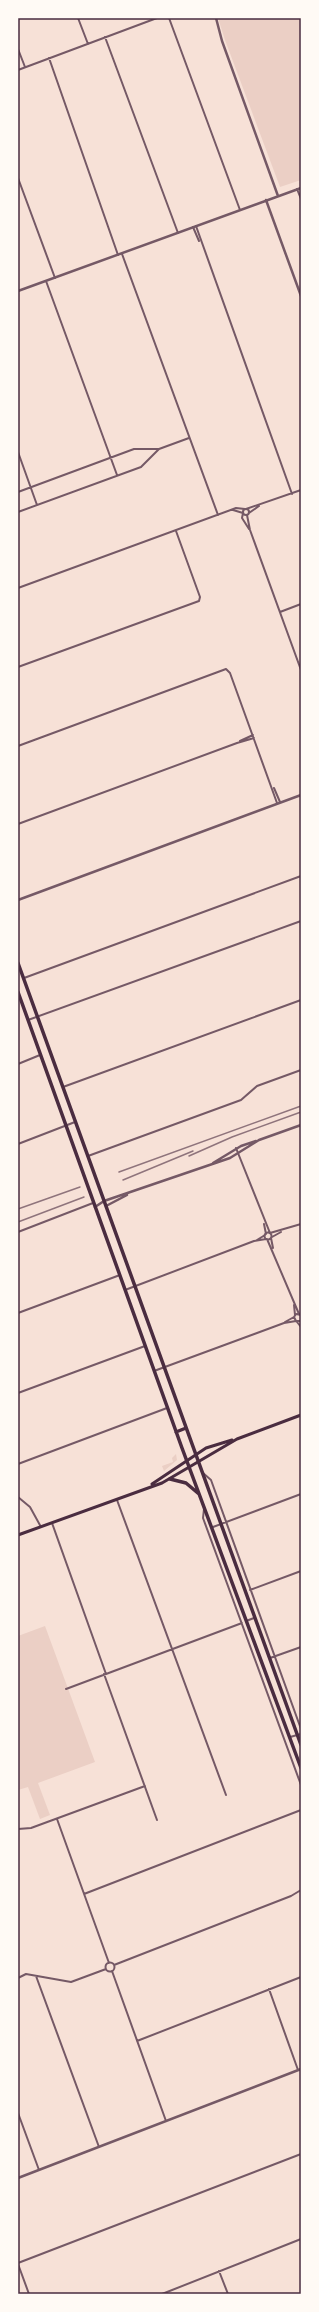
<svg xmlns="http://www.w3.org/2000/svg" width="319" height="2312" font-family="Arial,sans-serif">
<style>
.green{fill:#ebcfc5}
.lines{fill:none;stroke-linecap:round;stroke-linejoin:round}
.minor{stroke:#755966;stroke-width:2}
.tertiary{stroke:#755966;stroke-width:2.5}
.secondary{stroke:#4a2c40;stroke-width:3}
.trunk{stroke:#4a2c40;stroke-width:3.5}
.rail{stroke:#8f747c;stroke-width:1.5}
.neatline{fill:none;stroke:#4a2c40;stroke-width:1.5}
</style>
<rect width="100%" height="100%" fill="#f7e1d7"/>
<path class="green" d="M 218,18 L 301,18 L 301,180 L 280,187 L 225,40 Z
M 176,1454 L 177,1460 L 164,1471 L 162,1466 L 173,1462 L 172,1458 Z
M 45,1626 L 95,1762 L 38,1783 L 50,1815 L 40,1819 L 28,1787 L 18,1790 L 18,1636 Z"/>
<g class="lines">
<path class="minor" d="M 78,18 L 88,44
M 169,18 L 240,210
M 105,37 L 178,233
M 18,49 L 25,67
M 49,58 L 118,255
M 18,70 L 157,18
M 18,178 L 55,278
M 297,189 L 301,199
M 196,226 L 292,494
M 193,227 L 199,241
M 122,254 L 218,515
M 46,281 L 117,475
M 18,452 L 37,505
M 18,492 L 134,449 L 159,449 L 189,438
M243 512a3 3 0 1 1 6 0a3 3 0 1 1-6 0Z
M 246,509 L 301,490
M 233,510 L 243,513
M 18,512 L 141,467 L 159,449
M 243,513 L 242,518 L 249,529
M 249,513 L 259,506
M 247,515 L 250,530 L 301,670
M 18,588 L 236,508 L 245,509
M 280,612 L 301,604
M 18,667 L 199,601 L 200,597 L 176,531
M 240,741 L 253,735
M 18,746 L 226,669 L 230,673 L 277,803
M 274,788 L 280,802
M 18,824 L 237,743 L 254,738
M 24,978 L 301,876
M 28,1020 L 301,921
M 18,1064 L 40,1055
M 63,1087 L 301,1000
M 18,1144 L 75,1122
M 236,1148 L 270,1233
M 88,1156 L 241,1100 L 257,1086 L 301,1070
M 264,1224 L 266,1234
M 18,1232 L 93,1203
M264.5 1236a3.5 3.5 0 1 1 7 0a3.5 3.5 0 1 1-7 0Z
M 270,1233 L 301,1224
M 272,1237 L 281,1232
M 271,1238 L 273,1248
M 267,1239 L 299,1314
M 257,1240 L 265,1235
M 125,1290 L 254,1241 L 266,1239
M 294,1305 L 295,1315
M 18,1313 L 120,1275
M 301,1315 L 296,1314 L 294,1317 L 296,1321 L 301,1321
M 285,1322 L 294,1317
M 297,1322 L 301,1327
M 154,1371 L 284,1323 L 296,1321
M 18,1393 L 145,1346
M 18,1464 L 167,1408
M 203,1473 L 211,1480 L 301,1729
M 18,1497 L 30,1507 L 41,1527
M 117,1500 L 226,1795
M 204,1509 L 203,1518 L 301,1785
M 52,1523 L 106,1674
M 213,1527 L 301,1494
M 250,1590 L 301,1571
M 246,1621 L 254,1618
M 270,1658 L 301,1647
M 104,1674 L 157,1820
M 66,1689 L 242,1623
M 290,1737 L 301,1734
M 57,1819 L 109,1963
M 18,1829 L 31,1828 L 145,1786
M 84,1894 L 301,1810
M105.5 1967a4.5 4.5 0 1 1 9 0a4.5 4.5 0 1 1-9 0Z
M 114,1965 L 291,1896 L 301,1890
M 112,1971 L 166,2121
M 36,1976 L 99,2147
M 18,1978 L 26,1974 L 71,1982 L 106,1969
M 269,1989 L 298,2070
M 137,2041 L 301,1977
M 18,2113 L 39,2170
M 18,2263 L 301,2154
M 18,2264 L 29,2294
M 219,2271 L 228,2294
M 162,2294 L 301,2239"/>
<path class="tertiary" d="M 216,18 L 222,41 L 278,196
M 266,200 L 301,296
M 18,291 L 301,188
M 18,900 L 301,795
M 213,1163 L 241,1146 L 256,1141
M 106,1206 L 127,1195
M 95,1207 L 104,1201 L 230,1158 L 259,1140 L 301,1125
M 18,2178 L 301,2069"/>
<path class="secondary" d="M 152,1484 L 206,1448 L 232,1440
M 18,1535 L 162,1483 L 237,1439 L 301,1415"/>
<path class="trunk" d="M 18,963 L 301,1745
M 18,992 L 182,1448 L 301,1768
M 176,1432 L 186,1428
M 170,1479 L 186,1483 L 199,1494"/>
<path class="rail" d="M 189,1156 L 232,1137 L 301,1112
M 119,1172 L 301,1106
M 123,1180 L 193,1151
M 18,1209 L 80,1187
M 18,1222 L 84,1197"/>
</g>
<rect width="319" height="2312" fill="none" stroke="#fffaf5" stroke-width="38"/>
<rect x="19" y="19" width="281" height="2274" class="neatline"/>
</svg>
